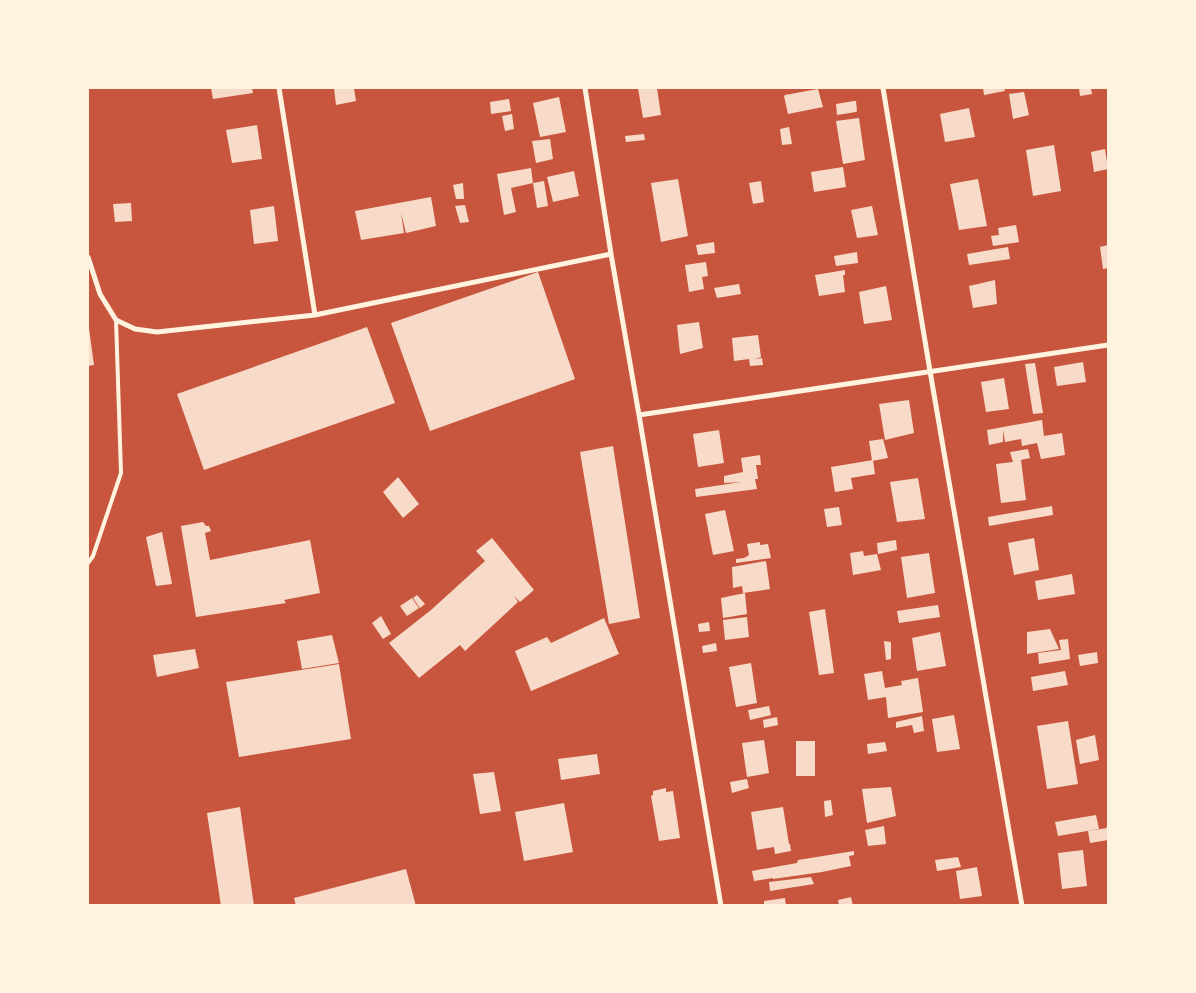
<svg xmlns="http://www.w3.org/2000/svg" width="1196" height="993" font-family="Lora,serif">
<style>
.building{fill:#f7dbc8}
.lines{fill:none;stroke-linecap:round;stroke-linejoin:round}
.service{stroke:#fff3e0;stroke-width:4}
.minor{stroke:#fff3e0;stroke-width:5}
</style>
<rect width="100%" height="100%" fill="#c8553d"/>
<path class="building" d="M 211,88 L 252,88 L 253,93 L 213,99 Z
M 334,88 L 354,88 L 356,101 L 336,105 Z
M 638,88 L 657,88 L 661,115 L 643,118 Z
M 983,88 L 1004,88 L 1005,91 L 984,95 Z
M 1079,88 L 1091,88 L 1092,94 L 1080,96 Z
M 818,89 L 823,107 L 788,114 L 784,96 L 785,95 Z
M 1024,92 L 1029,115 L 1013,119 L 1009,94 Z
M 559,97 L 566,132 L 540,137 L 533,103 Z
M 509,99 L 511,111 L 491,114 L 490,102 Z
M 854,101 L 856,101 L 857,111 L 856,112 L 837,115 L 836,104 Z
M 969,108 L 975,137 L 945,142 L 940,114 Z
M 512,114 L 514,129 L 505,131 L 502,116 Z
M 859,118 L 865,160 L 843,164 L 836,121 Z
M 257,125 L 262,159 L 232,163 L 226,130 Z
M 789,127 L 792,144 L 782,145 L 780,129 Z
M 644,134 L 645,140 L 626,142 L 625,136 Z
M 550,139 L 553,159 L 536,163 L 532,141 Z
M 1054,145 L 1061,191 L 1033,196 L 1026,150 Z
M 1105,149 L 1108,169 L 1094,172 L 1091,152 Z
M 843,167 L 846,187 L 814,192 L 811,172 Z
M 531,168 L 533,183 L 511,188 L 516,212 L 504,215 L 497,174 Z
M 574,171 L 579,196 L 553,202 L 547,177 Z
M 678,179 L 688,236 L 661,242 L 651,183 Z
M 978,179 L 987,226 L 959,230 L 950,184 Z
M 544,181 L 548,206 L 537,208 L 533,183 Z
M 761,181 L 764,202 L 753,204 L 749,183 Z
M 463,183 L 464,199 L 456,199 L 453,185 Z
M 431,197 L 436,226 L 406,233 L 401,213 L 404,233 L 361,240 L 355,211 Z
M 131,203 L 132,221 L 115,222 L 113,204 Z
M 465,205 L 469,222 L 460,223 L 455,206 Z
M 274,206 L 278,241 L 254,244 L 250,210 Z
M 872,206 L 878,235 L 857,238 L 851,210 Z
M 1016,225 L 1019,242 L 993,246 L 991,236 L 999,235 L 998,228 Z
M 714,242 L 715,253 L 698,255 L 696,245 Z
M 1108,245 L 1108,268 L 1103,269 L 1100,247 Z
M 1008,247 L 1010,259 L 969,265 L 967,254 Z
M 857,252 L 858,263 L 836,266 L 834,256 Z
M 706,262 L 708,276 L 702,277 L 704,289 L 689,292 L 685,265 Z
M 845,270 L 845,275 L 843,275 L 845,292 L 819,296 L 815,275 Z
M 538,272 L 575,379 L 430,431 L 391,323 Z
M 995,280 L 997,304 L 973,308 L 969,286 Z
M 739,284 L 741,294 L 717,298 L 714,288 Z
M 886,286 L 892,320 L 864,324 L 859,292 Z
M 699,322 L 703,348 L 680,354 L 677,325 Z
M 367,327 L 395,403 L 204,470 L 177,394 Z
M 88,328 L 89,328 L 94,365 L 88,366 Z
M 758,335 L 761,357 L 755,359 L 762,358 L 763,365 L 750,366 L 749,359 L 734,361 L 732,338 Z
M 1083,362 L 1086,382 L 1057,386 L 1054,367 Z
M 1035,363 L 1043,413 L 1033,414 L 1025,364 Z
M 1004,378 L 1009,409 L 986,412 L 981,382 Z
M 909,400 L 914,433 L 885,440 L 879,404 Z
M 1042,420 L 1044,436 L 1062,433 L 1065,455 L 1041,459 L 1037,443 L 1022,446 L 1021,439 L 1005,442 L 1003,430 L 1003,442 L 989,445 L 987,430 Z
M 719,430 L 724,463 L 698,467 L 693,434 Z
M 883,439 L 888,458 L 872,461 L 869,441 Z
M 613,446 L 640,618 L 609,624 L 580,452 Z
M 1028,449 L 1030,458 L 1021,460 L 1026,500 L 1001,503 L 996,464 L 1013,462 L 1010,452 Z
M 760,455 L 761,465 L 756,465 L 758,479 L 755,479 L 757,489 L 696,497 L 695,489 L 741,482 L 724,483 L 724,476 L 743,472 L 741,458 Z
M 873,460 L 875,474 L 851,478 L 853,489 L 835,492 L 831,467 Z
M 398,477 L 419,504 L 403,518 L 383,492 Z
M 918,478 L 925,519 L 897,522 L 890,482 Z
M 1052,506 L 1053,515 L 989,526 L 988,517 Z
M 839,507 L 842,525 L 827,527 L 824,509 Z
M 725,510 L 734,551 L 713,555 L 705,514 Z
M 203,522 L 206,526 L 209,526 L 211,531 L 205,533 L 210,560 L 310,540 L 320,593 L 284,600 L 286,603 L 196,617 L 181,526 Z
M 162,532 L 172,584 L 156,586 L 146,537 Z
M 492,538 L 534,590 L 520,602 L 514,596 L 518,602 L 465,651 L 460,645 L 419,678 L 389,643 L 431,610 L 485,561 L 476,551 Z
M 1034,538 L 1039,570 L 1014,575 L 1008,543 Z
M 896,540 L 897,550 L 878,554 L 877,543 Z
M 760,542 L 760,545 L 768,544 L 771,558 L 736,563 L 736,559 L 744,558 L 749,555 L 747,544 Z
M 863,551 L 864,556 L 877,554 L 881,570 L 853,575 L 850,553 Z
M 929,553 L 935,593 L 907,598 L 901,557 Z
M 766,561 L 770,589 L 743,593 L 742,586 L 733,588 L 732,567 Z
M 1072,574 L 1075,594 L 1038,600 L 1035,581 Z
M 745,593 L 747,614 L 723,618 L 721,598 Z
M 417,595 L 425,604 L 420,608 L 413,598 Z
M 412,598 L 419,608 L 407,616 L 400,606 Z
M 938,605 L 940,617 L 899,623 L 897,611 Z
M 825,609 L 834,673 L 819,675 L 809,612 Z
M 381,616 L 391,634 L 383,639 L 372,623 Z
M 747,617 L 749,637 L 725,640 L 723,620 Z
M 604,618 L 619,654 L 531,691 L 515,651 L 547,637 L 551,643 Z
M 709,622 L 710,631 L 699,632 L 698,624 Z
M 1050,629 L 1059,649 L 1027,654 L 1027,632 Z
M 940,632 L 946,666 L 917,671 L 912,638 Z
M 332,635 L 339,663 L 302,669 L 297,641 Z
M 1068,639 L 1070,659 L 1039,664 L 1038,653 L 1061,650 L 1059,640 Z
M 884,641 L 891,642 L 891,659 L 886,660 Z
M 716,643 L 717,651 L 703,653 L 702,646 Z
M 195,649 L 199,668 L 157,677 L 153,655 Z
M 1097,652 L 1098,663 L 1080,666 L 1078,655 Z
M 751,663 L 757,703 L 736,707 L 729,667 Z
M 339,664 L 351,739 L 239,757 L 226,682 Z
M 882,671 L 885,688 L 902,685 L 901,681 L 918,678 L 923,712 L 888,718 L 886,697 L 868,700 L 864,674 Z
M 1065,671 L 1068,685 L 1033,691 L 1031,677 Z
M 769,706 L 771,715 L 750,720 L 748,710 Z
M 954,715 L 960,749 L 937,752 L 932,719 Z
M 922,716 L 924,731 L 914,733 L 912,725 L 896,728 L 896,722 Z
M 777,717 L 778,725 L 764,728 L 763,720 Z
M 1068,721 L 1078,784 L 1047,789 L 1037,726 Z
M 1095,735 L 1099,760 L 1080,764 L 1076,740 Z
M 764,740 L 769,773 L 747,777 L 742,743 Z
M 796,741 L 815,741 L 815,776 L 796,776 Z
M 885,742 L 887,751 L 868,754 L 867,744 Z
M 597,754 L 600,774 L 561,780 L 558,759 Z
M 494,772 L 501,811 L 480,814 L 473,774 Z
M 747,779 L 749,788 L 732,793 L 730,782 Z
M 891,787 L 896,816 L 867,823 L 862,789 Z
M 666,788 L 666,792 L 673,791 L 680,838 L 659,841 L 651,796 L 653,795 L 653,791 Z
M 831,800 L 833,815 L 825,817 L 824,801 Z
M 564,803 L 573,852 L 524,861 L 515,812 Z
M 240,807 L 254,906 L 221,906 L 207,813 Z
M 783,807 L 789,844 L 790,844 L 791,851 L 775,854 L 774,847 L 757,850 L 751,812 Z
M 1096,815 L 1099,829 L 1058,836 L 1055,822 Z
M 884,826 L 886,844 L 868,846 L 865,830 Z
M 1108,826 L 1108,840 L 1090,843 L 1088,831 L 1107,828 L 1106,827 Z
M 1083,850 L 1087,886 L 1062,889 L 1058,853 Z
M 854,851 L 854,855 L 849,856 L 851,866 L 822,872 L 773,879 L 773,878 L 754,881 L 752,871 L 797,863 L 798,860 Z
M 958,857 L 961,867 L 937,871 L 935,860 Z
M 977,867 L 982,896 L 960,899 L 956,871 Z
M 406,869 L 416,906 L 296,906 L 294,898 Z
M 811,877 L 814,884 L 770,891 L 769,882 Z
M 851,897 L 853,906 L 839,906 L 838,900 Z
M 785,898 L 786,906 L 764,906 L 764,901 Z"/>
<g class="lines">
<path class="service" d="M 88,563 L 93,556 L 121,473 L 116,320"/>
<path class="minor" d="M 279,88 L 315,315
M 585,88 L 611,254 L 639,415 L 721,906
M 883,88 L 930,371 L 1022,906
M 88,257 L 100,294 L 116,320 L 135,329 L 157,332 L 315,315 L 611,254
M 639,415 L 1108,345"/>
</g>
<rect width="1196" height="993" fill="none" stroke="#fff3e0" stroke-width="178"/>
</svg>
